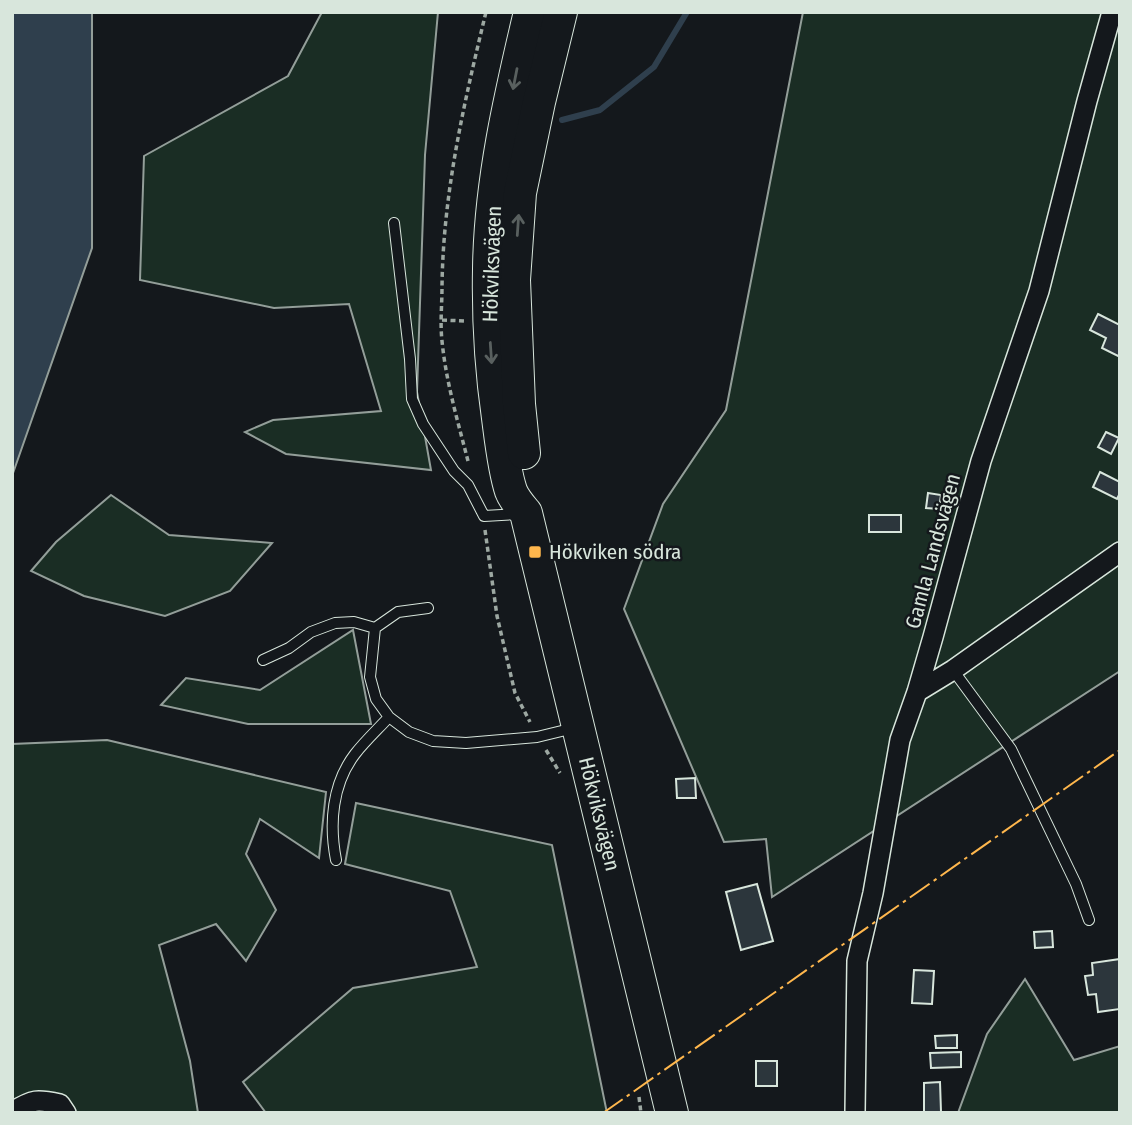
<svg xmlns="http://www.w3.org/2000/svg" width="1132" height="1125" font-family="'Fira Sans Condensed',sans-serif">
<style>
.green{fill:#1a2d24;stroke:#939e99;stroke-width:2}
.water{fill:#2f3f4d;stroke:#939e99;stroke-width:2}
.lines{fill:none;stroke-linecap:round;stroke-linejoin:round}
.stream{stroke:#2f3f4d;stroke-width:6}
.building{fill:#2c363c;stroke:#d8e6dc;stroke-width:2}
.service-casing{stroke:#d8e6dc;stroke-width:12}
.minor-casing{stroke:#d8e6dc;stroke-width:22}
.primary-casing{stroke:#d8e6dc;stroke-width:34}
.path{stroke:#9da8a2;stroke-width:3.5;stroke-dasharray:5 3.5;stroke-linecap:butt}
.service{stroke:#14181c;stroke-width:10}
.minor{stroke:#14181c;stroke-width:19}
.primary{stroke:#14181c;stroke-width:32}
.power{stroke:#ffb74d;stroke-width:2;stroke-dasharray:24 5 3.5 5;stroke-linecap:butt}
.oneway{stroke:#59605f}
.poi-dot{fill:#ffb74d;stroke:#14181c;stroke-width:2.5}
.labels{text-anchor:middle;stroke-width:5;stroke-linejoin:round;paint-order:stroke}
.street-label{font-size:21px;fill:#d8e6dc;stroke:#14181c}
.poi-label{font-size:21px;fill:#d8e6dc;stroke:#14181c;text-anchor:start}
</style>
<rect width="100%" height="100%" fill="#14181c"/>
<path class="green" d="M 322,12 L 438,12 L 425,155 L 417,392 L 431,470 L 286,454 L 245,432 L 273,420 L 381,411 L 349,304 L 274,308 L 140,280 L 144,156 L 288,76 Z
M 803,12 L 1120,12 L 1120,671 L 772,897 L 766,839 L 724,842 L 624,609 L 663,504 L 726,410 Z
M 111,495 L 169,535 L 272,543 L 230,591 L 165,616 L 84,596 L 31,571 L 56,542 Z
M 353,630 L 371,724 L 248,724 L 161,705 L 186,678 L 260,690 Z
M 107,740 L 326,792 L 319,858 L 260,819 L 246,854 L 276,910 L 246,961 L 216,924 L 159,945 L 190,1061 L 198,1113 L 12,1113 L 12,744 Z
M 356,803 L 552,845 L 607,1113 L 266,1113 L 243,1082 L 353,988 L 477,967 L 450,891 L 345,864 Z
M 1025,979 L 1074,1060 L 1120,1046 L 1120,1113 L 958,1113 L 987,1034 Z"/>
<path class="water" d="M 12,12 L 92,12 L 92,248 L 12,476 Z"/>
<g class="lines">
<path class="stream" d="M 562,120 L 600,110 L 654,67 L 687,12"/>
</g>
<path class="building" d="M 1098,314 L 1120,325 L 1120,353 L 1118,356 L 1102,348 L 1106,338 L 1090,330 Z
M 1106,432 L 1119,438 L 1111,454 L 1098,447 Z
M 1100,472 L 1120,482 L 1120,493 L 1117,499 L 1093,487 Z
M 928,493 L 941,495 L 939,509 L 926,508 Z
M 869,515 L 901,515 L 901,532 L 869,532 Z
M 695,778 L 696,798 L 677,798 L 676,779 Z
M 757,884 L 773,941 L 741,950 L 726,892 Z
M 1052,931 L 1053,947 L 1035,948 L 1034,932 Z
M 1120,959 L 1120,1009 L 1098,1012 L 1096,994 L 1088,995 L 1085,976 L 1093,975 L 1092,963 Z
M 914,970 L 934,971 L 932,1004 L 912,1003 Z
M 957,1035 L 957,1048 L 936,1048 L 935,1036 Z
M 961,1052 L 961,1067 L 931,1068 L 930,1053 Z
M 756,1061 L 777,1061 L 777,1086 L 756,1086 Z
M 940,1082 L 941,1112 L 924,1112 L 924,1083 Z"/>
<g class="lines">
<g class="service-casing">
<path id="service" d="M 394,223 L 410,359 L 412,399 L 423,424 L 454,471 L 468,485 L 484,516 L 517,514
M 375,628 L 370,677 L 376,699 L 389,717 L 409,732 L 433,741 L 466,743 L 537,737 L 574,728
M 263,660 L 289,648 L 311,632 L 335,623 L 354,622 L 375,628 L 398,612 L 428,608
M 953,670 L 1011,749 L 1076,884 L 1089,920
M 336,860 C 329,824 332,784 355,754 C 365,741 378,729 389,717"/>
</g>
<g class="minor-casing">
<path id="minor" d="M 917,692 L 953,670 L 1120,552
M 12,1112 C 33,1099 37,1099 60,1104 L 66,1113
M 855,1113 L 857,961 L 873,893 L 900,740 L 917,692 L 933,637 L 981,461 L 1039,291 L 1087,101 L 1112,12"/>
</g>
<g class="primary-casing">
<g id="primary">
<path id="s1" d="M 530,12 C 510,96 490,183 489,269 C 488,319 491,369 498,418 C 501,441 504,470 511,491 C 514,499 521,507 526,513 L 672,1113"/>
<path d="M 524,453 L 519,404 L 514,280 L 520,193 L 539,102 L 561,12"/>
</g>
</g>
<path class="path" d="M 442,320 L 464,321
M 468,461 C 458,422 446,382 442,341 C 440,323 442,305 442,287 C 443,193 464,103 486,12
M 485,530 L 497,616 L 515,693 L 530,722
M 546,750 L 560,773
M 639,1097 L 641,1113"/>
<use href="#service" class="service"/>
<use href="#minor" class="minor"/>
<use href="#primary" class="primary"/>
<path class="power" d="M 603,1113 L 1120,750"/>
</g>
<defs><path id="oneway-shaft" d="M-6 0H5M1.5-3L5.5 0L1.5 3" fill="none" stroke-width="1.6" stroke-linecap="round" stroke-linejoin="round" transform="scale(1.75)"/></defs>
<g class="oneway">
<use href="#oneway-shaft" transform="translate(515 79) rotate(101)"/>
<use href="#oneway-shaft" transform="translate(518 225) rotate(-86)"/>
<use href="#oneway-shaft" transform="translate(491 353) rotate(86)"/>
</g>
<rect class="poi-dot" x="528" y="545" width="14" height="14" rx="3.5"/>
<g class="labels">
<g class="street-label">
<text transform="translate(492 264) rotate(-88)" y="7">Hökviksvägen</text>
<text transform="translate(933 551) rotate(-75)" y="7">Gamla Landsvägen</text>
<text dy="7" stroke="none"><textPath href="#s1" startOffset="821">Hökviksvägen</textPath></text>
</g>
<g class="poi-label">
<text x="549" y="559">Hökviken södra</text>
</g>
</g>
<rect width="1132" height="1125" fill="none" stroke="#d8e6dc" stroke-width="28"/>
</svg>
